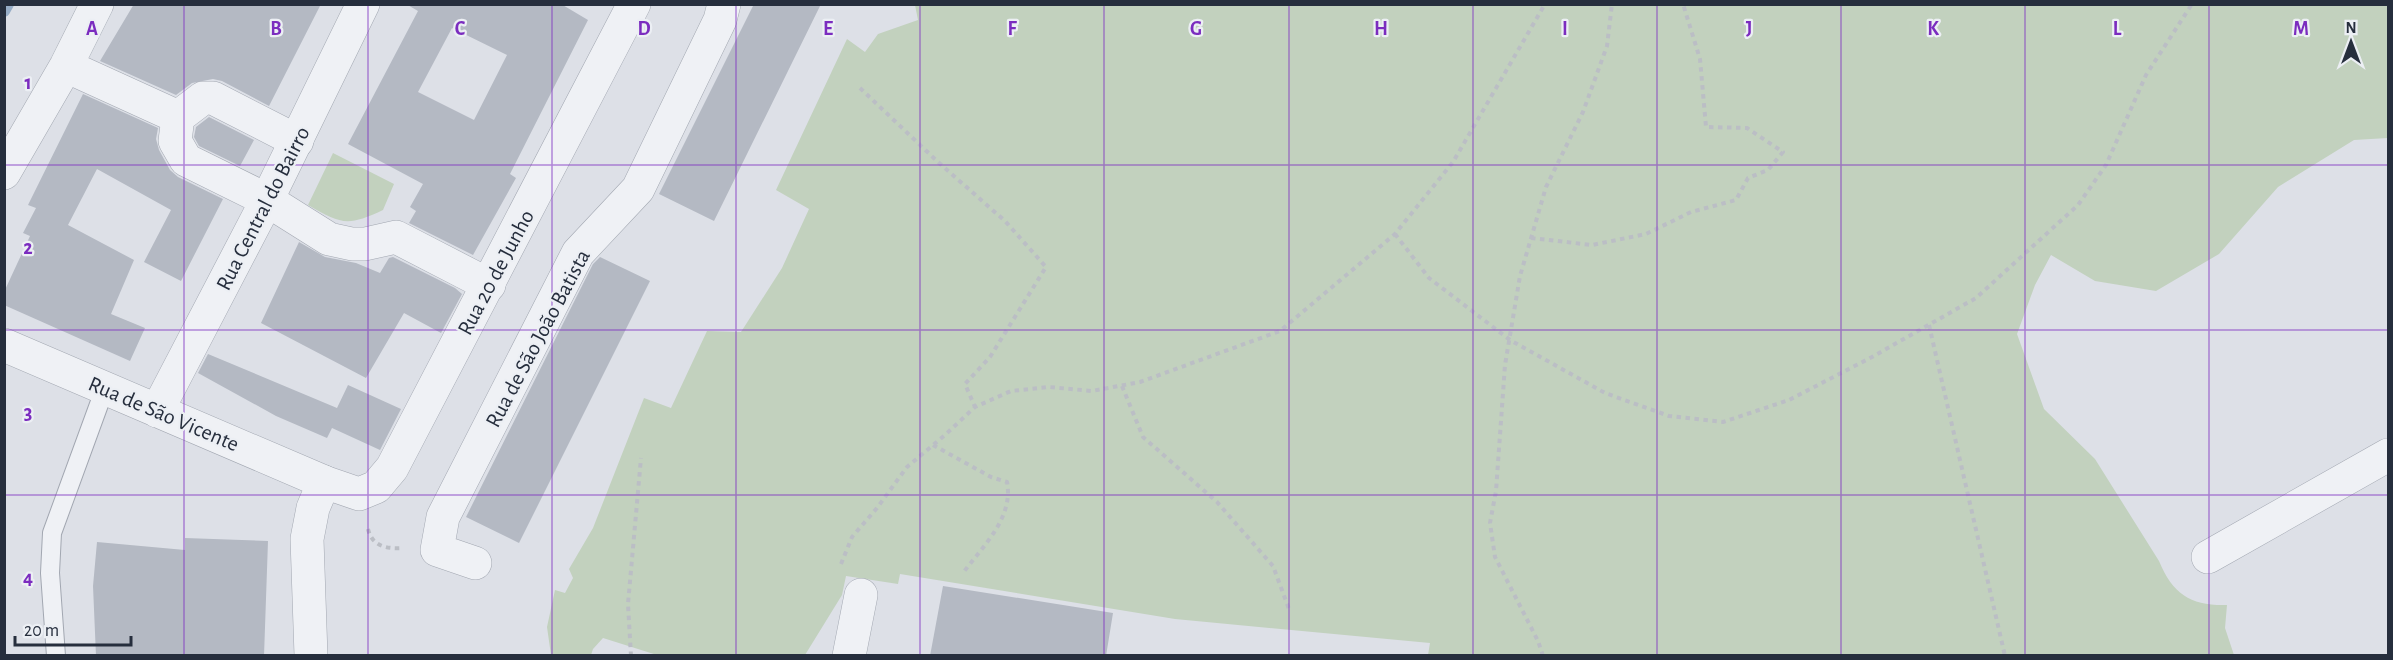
<svg xmlns="http://www.w3.org/2000/svg" width="2393" height="660" font-family="'Alegreya Sans',sans-serif">
<style>
.green{fill:#c2d1be}
.lines{fill:none;stroke-linecap:round;stroke-linejoin:round}
.stream{stroke:#97adc7;stroke-width:12}
.building{fill:#b4b9c3;fill-rule:evenodd}
.service-casing{stroke:#a2a7b1;stroke-width:20}
.minor-casing{stroke:#a2a7b1;stroke-width:34}
.tertiary-casing{stroke:#a2a7b1;stroke-width:34}
.path{stroke:#bbbec5;stroke-width:4;stroke-dasharray:4.5 4.5;stroke-linecap:butt}
.service{stroke:#eff1f5;stroke-width:18}
.minor{stroke:#eff1f5;stroke-width:33}
.tertiary{stroke:#eff1f5;stroke-width:33}
.grid{fill:none;stroke:#7b2cbf;stroke-width:1.5;stroke-opacity:0.55}
.labels{text-anchor:middle;stroke-width:4.5;stroke-linejoin:round;paint-order:stroke}
.street-label{font-size:22px;fill:#262e3d;stroke:#eceff4}
.grid-label{font-size:20px;text-anchor:middle;font-weight:bold;fill:#7b2cbf;stroke:#eceff4;stroke-width:4.5;stroke-linejoin:round;paint-order:stroke}
</style>
<rect width="100%" height="100%" fill="#dde0e7"/>
<path class="green" d="M 915,5 L 2388,5 L 2388,138 L 2354,140 L 2278,187 L 2219,254 L 2156,291 L 2095,281 L 2051,255 L 2035,285 L 2017,334 L 2044,409 L 2095,459 L 2159,561 C 2173,595 2192,606 2227,605 L 2225,628 L 2234,655 L 1428,655 L 1430,643 L 1175,619 L 900,574 L 898,584 L 846,576 L 842,595 L 805,655 L 657,655 L 603,638 L 593,649 L 591,655 L 551,655 L 547,627 L 555,590 L 565,593 L 573,578 L 569,569 L 593,528 L 644,398 L 671,408 L 707,331 L 741,332 L 782,268 L 809,209 L 776,190 L 847,39 L 865,52 L 878,34 L 918,20 Z
M 333,153 L 394,184 L 383,210 C 347,227 341,224 308,205 Z"/>
<g class="lines">
<path class="stream" d="M 4,11 L 8,4"/>
</g>
<path class="building" d="M 134,4 L 321,4 L 269,106 L 222,81 L 213,79 L 192,83 L 176,95 L 100,61 Z
M 406,4 L 561,4 L 588,20 L 510,174 L 516,178 L 473,255 L 409,223 L 416,211 L 410,207 L 423,184 L 348,144 L 418,11 ZM 452,28 L 507,55 L 474,120 L 418,92 Z
M 754,4 L 821,4 L 714,221 L 659,194 Z
M 83,94 L 158,128 L 156,139 L 159,150 L 170,170 L 178,177 L 223,199 L 181,281 L 144,262 L 171,210 L 97,169 L 68,225 L 134,260 L 111,314 L 145,328 L 130,361 L 4,305 L 4,292 L 30,236 L 23,233 L 36,208 L 28,205 Z
M 209,117 L 254,140 L 240,166 L 199,146 L 194,137 L 196,127 Z
M 299,242 L 325,257 L 356,263 L 380,273 L 389,258 L 393,257 L 455,288 L 462,294 L 441,333 L 404,313 L 366,378 L 261,323 Z
M 600,257 L 650,281 L 519,543 L 466,517 L 593,264 Z
M 208,354 L 337,408 L 348,385 L 401,409 L 380,450 L 332,428 L 327,438 L 276,416 L 198,373 Z
M 185,538 L 268,541 L 264,656 L 96,656 L 93,586 L 97,542 L 185,550 Z
M 943,586 L 1113,613 L 1106,656 L 930,656 Z"/>
<g class="lines">
<g class="service-casing">
<path id="service" d="M 56,656 L 50,573 L 52,533 L 105,388"/>
</g>
<g class="minor-casing">
<path id="minor" d="M 66,66 L 178,117
M 297,141 L 213,98 L 203,98 L 178,117 L 175,141 L 186,160 L 267,200 L 329,239 L 352,244 L 365,244 L 396,237 L 489,285
M 4,173 L 66,66 L 97,4
M 2208,557 L 2388,455
M 475,563 L 437,550 L 443,517 L 578,253 L 638,189 L 720,20 L 724,4
M 311,656 L 307,539 L 313,508 L 324,482
M 849,656 L 861,595"/>
</g>
<g class="tertiary-casing">
<path id="tertiary" d="M 4,345 L 324,482 L 359,494 L 376,487 L 392,468 L 634,4
M 157,411 L 267,200 L 363,4"/>
</g>
<path class="path" d="M 860,88 L 938,162 L 1005,221 L 1046,267 L 990,357 L 965,384 L 975,407
M 1395,234 L 1429,278 L 1510,340 L 1605,393 L 1669,416 L 1723,422 L 1789,400 L 1872,357 L 1976,298 L 2078,205 L 2106,165 L 2146,75 L 2192,4
M 1531,238 L 1592,245 L 1646,234 L 1691,212 L 1736,200 L 1748,178 L 1768,170 L 1783,152 L 1747,128 L 1706,127 L 1700,59 L 1683,4
M 1929,325 L 2005,656
M 1122,386 L 1143,437 L 1217,502 L 1273,566 L 1289,609
M 933,445 L 991,477 L 1007,482 C 1014,518 982,547 963,573
M 368,529 C 372,546 386,549 402,548
M 841,564 L 852,537 L 877,508 L 907,467 L 945,435 L 975,407 L 1011,391 L 1049,387 L 1092,391 L 1140,382 L 1280,331 L 1395,234 L 1453,162 L 1545,4
M 631,656 L 628,604 L 641,458
M 1543,656 L 1538,641 L 1495,557 L 1490,523 L 1496,491 L 1505,365 L 1520,276 L 1546,187 L 1583,112 L 1607,46 L 1612,4"/>
<use href="#service" class="service"/>
<use href="#minor" class="minor"/>
<use href="#tertiary" class="tertiary"/>
</g>
<path class="grid" d="M 184,4 L 184,656M 368,4 L 368,656M 552,4 L 552,656M 736,4 L 736,656M 920,4 L 920,656M 1104,4 L 1104,656M 1289,4 L 1289,656M 1473,4 L 1473,656M 1657,4 L 1657,656M 1841,4 L 1841,656M 2025,4 L 2025,656M 2209,4 L 2209,656M 4,165 L 2388,165M 4,330 L 2388,330M 4,495 L 2388,495"/>
<g class="labels">
<g class="street-label">
<text transform="translate(262 208) rotate(-63)" y="8">Rua Central do Bairro</text>
<text transform="translate(495 272) rotate(-62)" y="8">Rua 20 de Junho</text>
<text transform="translate(537 338) rotate(-62)" y="8">Rua de São João Batista</text>
<text transform="translate(164 413) rotate(23)" y="8">Rua de São Vicente</text>
</g>
</g>
<g class="grid-label">
<text x="92" y="35">A</text>
<text x="276" y="35">B</text>
<text x="460" y="35">C</text>
<text x="644" y="35">D</text>
<text x="828" y="35">E</text>
<text x="1012" y="35">F</text>
<text x="1196" y="35">G</text>
<text x="1381" y="35">H</text>
<text x="1565" y="35">I</text>
<text x="1749" y="35">J</text>
<text x="1933" y="35">K</text>
<text x="2117" y="35">L</text>
<text x="2301" y="35">M</text>
<text x="28" y="89">1</text>
<text x="28" y="254">2</text>
<text x="28" y="419">3</text>
<text x="28" y="584">4</text>
</g>
<rect width="2393" height="660" fill="none" stroke="#262e3d" stroke-width="12"/>
<g transform="translate(2351 42)" stroke="#eceff4" stroke-width="4.5" paint-order="stroke">
<path d="M0-4.5L10 22L0 15L-10 22Z" fill="#262e3d"/>
<text y="-9" font-size="16" font-weight="bold" text-anchor="middle" fill="#262e3d">N</text>
</g>
<path d="M15 636v9h116v-9" fill="none" stroke="#262e3d" stroke-width="3"/>
<text x="24" y="636" font-size="18" fill="#262e3d" stroke="#eceff4" stroke-width="4.5" paint-order="stroke">20 m</text>
</svg>
